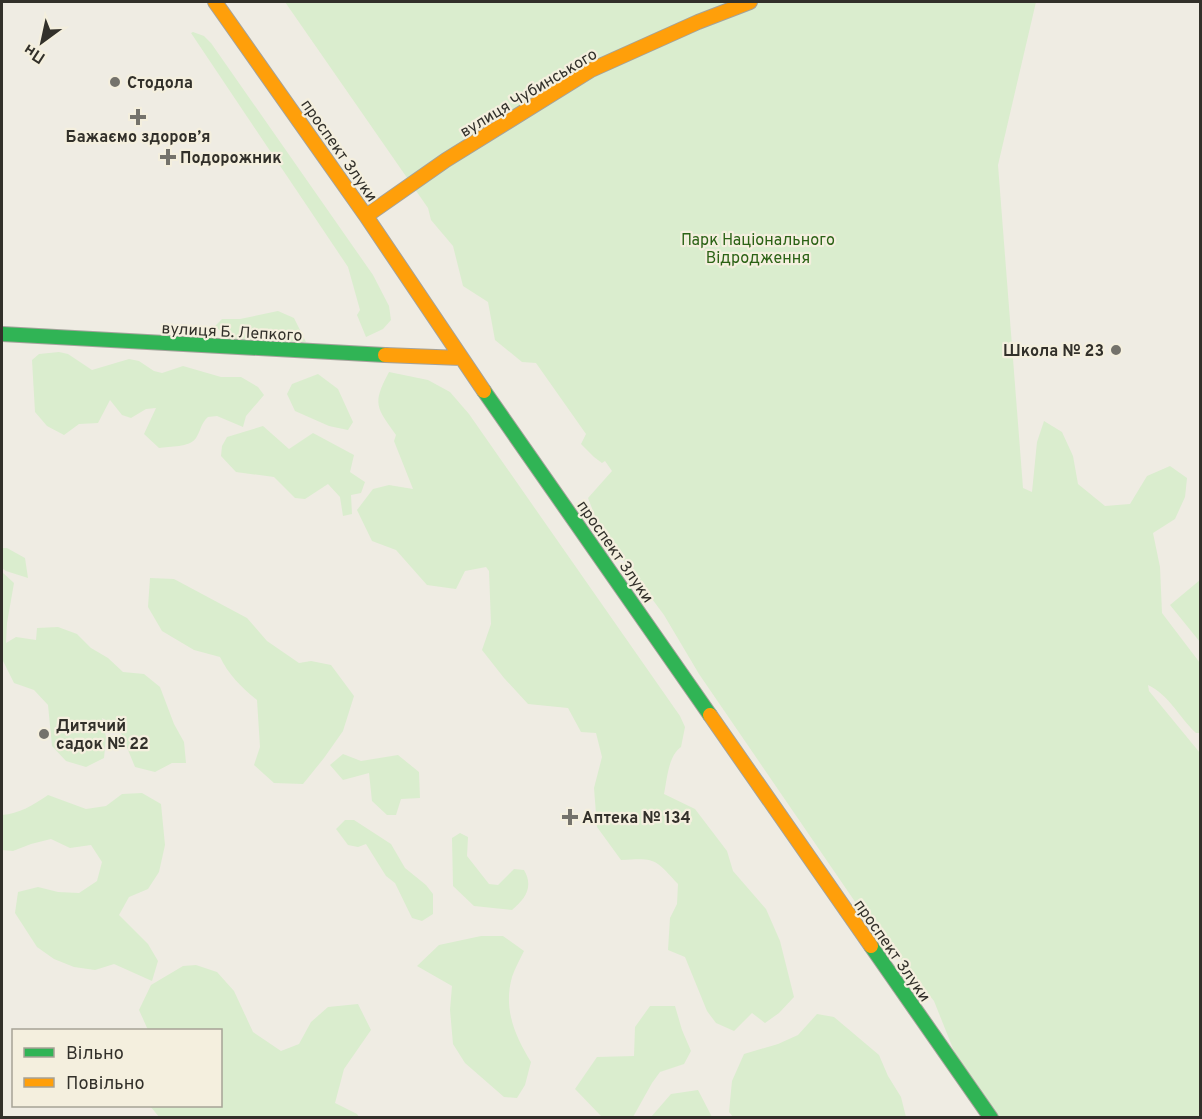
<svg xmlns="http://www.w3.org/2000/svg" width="1202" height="1119" font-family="Overpass,sans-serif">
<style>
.green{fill:#daedce}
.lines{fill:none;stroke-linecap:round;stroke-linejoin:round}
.fast-casing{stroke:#a4a29b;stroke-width:16}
.slow-casing{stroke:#a4a29b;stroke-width:16}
.fast{stroke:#30b455;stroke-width:14}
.slow{stroke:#ff9f0a;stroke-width:14}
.poi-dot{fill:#74726b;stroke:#f4efde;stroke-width:2}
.labels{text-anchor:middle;stroke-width:4.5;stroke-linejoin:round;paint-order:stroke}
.poi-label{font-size:16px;font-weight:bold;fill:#32302a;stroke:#f4efde;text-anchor:start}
.street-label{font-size:16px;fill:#32302a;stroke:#f4efde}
.park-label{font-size:16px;fill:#2b6215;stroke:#f4efde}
</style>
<rect width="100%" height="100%" fill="#efece3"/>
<path class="green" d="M 285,2 L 1036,2 L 998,165 L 1023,488 L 1032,492 L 1037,442 L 1044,421 L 1062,432 L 1073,456 L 1078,484 L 1105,506 L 1130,504 L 1147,476 L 1170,466 L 1187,478 L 1185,497 L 1175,519 L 1153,533 L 1160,567 L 1162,613 L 1200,663 L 1200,733 L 1196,733 C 1179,717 1169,695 1148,685 L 1149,691 L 1200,753 L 1200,1117 L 996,1117 L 956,1056 L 934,1001 L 860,909 L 699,674 L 664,615 L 600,529 L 588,498 L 612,471 L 605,461 L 602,463 L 594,457 L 581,444 L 586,434 L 536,363 L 522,362 L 495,340 L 488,302 L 463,286 L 453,246 L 431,220 L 428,208 Z
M 193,32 L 204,36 L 211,43 L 373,275 L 389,306 L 391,320 L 383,329 L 366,337 L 357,315 L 360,310 L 348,267 L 191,33 Z
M 278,311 L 294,318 L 306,342 L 229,339 L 215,326 L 222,319 L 240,319 Z
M 59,352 L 68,354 L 92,370 L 129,359 L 139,361 L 154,371 L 162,373 L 183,366 L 221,377 L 241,377 L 258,387 L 264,395 L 246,416 L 243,427 L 217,416 L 208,417 C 201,423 201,430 196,438 C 189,448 170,446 159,448 L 144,434 L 156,408 L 146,409 L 131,418 L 122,415 L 110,400 L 98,423 L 79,424 L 64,435 L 47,426 L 35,412 L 32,360 L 39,354 Z
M 389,372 L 428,380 L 450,392 L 469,414 L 680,716 L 685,727 L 681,747 C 668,756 667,780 664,794 L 695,809 L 727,851 L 733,871 L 766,909 L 780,941 L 794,997 L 779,1013 L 765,1023 L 752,1013 L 734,1031 L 716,1023 L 707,1011 L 685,957 L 668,950 L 670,918 L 677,904 L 678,884 C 654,858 656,858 621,860 L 597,827 L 594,788 L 602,757 L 596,733 L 581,732 L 568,708 L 528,704 L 504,678 L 482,650 L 491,624 L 489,571 L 486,567 L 465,571 L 456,589 L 427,585 L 396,550 L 372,541 L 357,510 L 373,489 L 389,485 L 413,489 L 394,441 L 396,435 C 376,407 372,404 389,372 Z
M 318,374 L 338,389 L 353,422 L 348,430 L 329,426 L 295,411 L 287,394 L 292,384 Z
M 263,426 L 289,449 L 313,433 L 354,455 L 350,472 L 365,482 L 361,493 L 351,495 L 352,514 L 343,516 L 340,497 L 328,484 L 305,499 L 295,498 L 274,477 L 236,472 L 221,456 L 222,446 L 227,437 Z
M 2,548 L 7,548 L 25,558 L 28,578 L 6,571 L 2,568 Z
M 2,572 L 14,583 L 7,623 L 6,643 L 16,637 L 36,640 L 37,628 L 58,627 L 77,634 L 91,648 L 108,658 L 123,672 L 144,674 L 160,687 L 174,724 L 184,742 L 186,763 L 172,763 L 155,772 L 135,767 L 119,728 L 102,718 L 106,737 L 104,758 L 86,767 L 66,761 L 52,746 L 48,705 L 34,690 L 14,683 L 2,659 Z
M 150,578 L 174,579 L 247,618 L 267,641 L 299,663 L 311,661 L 331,665 L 354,696 L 343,731 L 324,758 L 303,784 L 274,783 L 254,765 L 260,747 L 257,700 C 242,688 228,674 220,657 L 194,650 L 162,631 L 148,607 Z
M 1200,580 L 1200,642 L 1170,605 Z
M 343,754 L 361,761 L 398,755 L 419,772 L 420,798 L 401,799 L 396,815 L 387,815 L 372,801 L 369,773 L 343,780 L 330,765 Z
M 142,793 L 161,804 L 165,845 L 159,872 L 148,889 L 129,897 L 119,915 L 148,944 L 158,961 L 152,981 L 114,964 L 95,970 L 74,967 L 54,959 L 37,947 L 15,913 L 18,892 L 38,887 L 58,892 L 79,893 L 97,881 L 102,862 L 91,845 L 70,848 L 51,839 L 31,844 L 13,851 L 2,850 L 2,815 C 19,814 33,805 48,795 L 86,809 L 106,806 L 122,794 Z
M 345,820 L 354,820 L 391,844 L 405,868 L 426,885 L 433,894 L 433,914 L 422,921 L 412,918 L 395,883 L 386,876 L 366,844 L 358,847 L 348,845 L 336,829 Z
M 460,833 L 468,837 L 467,856 L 489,884 L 498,885 L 514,869 L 524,870 C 534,887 525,899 512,910 L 474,906 L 453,886 L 452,838 Z
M 481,936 L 503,936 L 524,951 C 520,959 515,968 512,977 C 503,1009 515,1036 531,1062 L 525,1085 L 517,1098 L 504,1097 L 465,1063 L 453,1044 L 450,1010 L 452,986 L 417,966 L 439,945 Z
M 196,965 L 217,972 L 234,991 L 253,1032 L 281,1051 L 299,1044 L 311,1022 L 328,1007 L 358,1004 L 371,1030 L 344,1069 L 335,1103 L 357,1114 L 359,1117 L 160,1118 L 150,1106 L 220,1106 L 220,1030 L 148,1030 L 139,1010 L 151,985 L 183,966 Z
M 650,1006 L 675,1006 L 682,1030 L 691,1051 L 684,1064 L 660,1072 L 652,1083 L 633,1117 L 601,1116 L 575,1089 L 597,1057 L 634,1056 L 635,1027 Z
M 817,1014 L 834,1017 L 879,1055 L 888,1076 L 901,1097 L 906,1117 L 733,1117 L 729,1112 L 732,1081 L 744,1054 L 778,1044 L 798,1035 Z
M 698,1090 L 712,1117 L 651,1117 L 671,1094 Z"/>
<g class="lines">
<g class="fast-casing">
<path id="fast" d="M 2,334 L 385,355
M 484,391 L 710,715
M 871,946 L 991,1118"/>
</g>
<g class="slow-casing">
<path id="slow" d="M 215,2 L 366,216 L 484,391
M 366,216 L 446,160 L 591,70 L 698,22 L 750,2
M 385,355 L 461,358
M 710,715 L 871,946"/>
</g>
<use href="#fast" class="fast"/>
<use href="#slow" class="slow"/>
</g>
<g class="poi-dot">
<circle cx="115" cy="82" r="6"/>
<path d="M135 108h6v6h6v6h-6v6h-6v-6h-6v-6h6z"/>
<path d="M165 148h6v6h6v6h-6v6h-6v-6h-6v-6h6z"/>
<circle cx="1116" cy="350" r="6"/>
<circle cx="44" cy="734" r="6"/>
<path d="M567 808h6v6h6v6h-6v6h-6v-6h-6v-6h6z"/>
</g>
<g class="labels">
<g class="poi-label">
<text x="127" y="88">Стодола</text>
<text x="138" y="142" text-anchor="middle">Бажаємо здоров’я</text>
<text x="180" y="163">Подорожник</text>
<text x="1104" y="356" text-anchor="end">Школа № 23</text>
<text x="56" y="731">Дитячий<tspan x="56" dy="18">садок № 22</tspan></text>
<text x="582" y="823">Аптека № 134</text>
</g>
<g class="street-label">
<text transform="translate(528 92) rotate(-31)" y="6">вулиця Чубинського</text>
<text transform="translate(340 150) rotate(55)" y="6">проспект Злуки</text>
<text transform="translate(232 331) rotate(3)" y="6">вулиця Б. Лепкого</text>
<text transform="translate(616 551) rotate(55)" y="6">проспект Злуки</text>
<text transform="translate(893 950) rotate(55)" y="6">проспект Злуки</text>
</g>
<g class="park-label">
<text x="758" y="245">Парк Національного<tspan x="758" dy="18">Відродження</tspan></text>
</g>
</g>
<rect width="1202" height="1119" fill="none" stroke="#32302a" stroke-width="6"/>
<rect x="12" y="1029" width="210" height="78" fill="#f4efde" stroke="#a6a396" stroke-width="1.5"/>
<rect x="24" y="1048" width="30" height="9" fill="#30b455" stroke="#a6a396" stroke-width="1.5"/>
<text x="66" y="1059" font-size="18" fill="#32302a">Вільно</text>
<rect x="24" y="1078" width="30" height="9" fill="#ff9f0a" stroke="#a6a396" stroke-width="1.5"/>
<text x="66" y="1089" font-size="18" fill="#32302a">Повільно</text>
<g transform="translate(42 42) rotate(213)" stroke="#f4efde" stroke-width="4.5" paint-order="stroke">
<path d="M0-4.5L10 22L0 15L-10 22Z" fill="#32302a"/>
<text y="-9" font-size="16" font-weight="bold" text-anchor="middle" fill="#32302a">Пн</text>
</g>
</svg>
